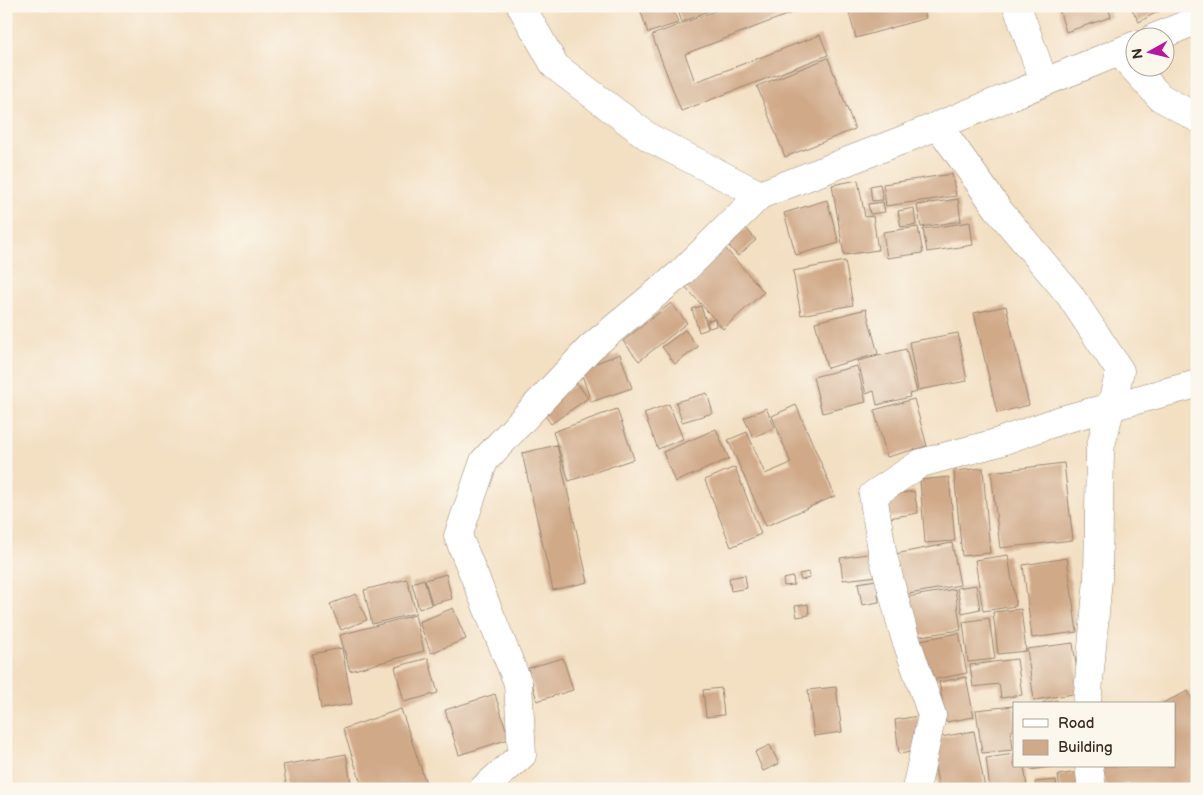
<svg xmlns="http://www.w3.org/2000/svg" width="1203" height="795" font-family="'Balsamiq Sans',sans-serif">
<style>
.building{fill:#d0a988}
.lines{fill:none;stroke-linecap:round;stroke-linejoin:round}
.minor-casing{stroke:#978470;stroke-width:29}
.minor{stroke:#fff;stroke-width:28}
</style>
<rect width="100%" height="100%" fill="#fbf7ec"/>
<filter id="ink" filterUnits="userSpaceOnUse"><feTurbulence type="fractalNoise" baseFrequency=".02" numOctaves="2"/><feDisplacementMap in="SourceGraphic" scale="10" xChannelSelector="R" yChannelSelector="G"/><feConvolveMatrix kernelMatrix="1 2 1 2 8 2 1 2 1" color-interpolation-filters="sRGB"/></filter>
<filter id="wash" filterUnits="userSpaceOnUse"><feTurbulence type="fractalNoise" baseFrequency=".0096" numOctaves="4" result="noise"/><feDisplacementMap in="SourceGraphic" scale="20" xChannelSelector="R" yChannelSelector="G"/><feGaussianBlur stdDeviation="1.12" result="paint"/><feColorMatrix in="noise" values="0 0 0 0 0 0 0 0 0 0 0 0 0 0 0 0 0 1.4 0 .05"/><feComposite in="paint" operator="in"/></filter>
<g filter="url(#wash)">
<rect width="100%" height="100%" fill="#f3dfc2"/>
<g id="blocks">
<path class="building" d="M 639,6 L 672,6 L 678,23 L 648,33 Z
M 676,6 L 720,6 L 682,22 Z
M 728,6 L 810,6 L 685,54 L 695,82 L 820,35 L 828,55 L 681,111 L 652,35 Z
M 847,6 L 923,6 L 926,18 L 856,38 Z
M 1058,6 L 1108,6 L 1111,17 L 1066,32 Z
M 1130,6 L 1168,6 L 1139,22 Z
M 828,58 L 855,129 L 785,157 L 757,86 Z
M 952,174 L 956,196 L 886,206 L 883,184 Z
M 858,180 L 865,217 L 873,216 L 878,250 L 844,255 L 832,185 Z
M 880,184 L 883,200 L 872,201 L 870,186 Z
M 958,199 L 961,221 L 921,227 L 917,205 Z
M 827,200 L 839,243 L 796,255 L 784,213 Z
M 883,202 L 885,212 L 870,214 L 868,204 Z
M 914,208 L 916,225 L 901,227 L 898,211 Z
M 970,222 L 973,245 L 927,252 L 923,229 Z
M 918,227 L 923,253 L 887,258 L 883,232 Z
M 746,228 L 756,240 L 738,256 L 727,244 Z
M 725,248 L 764,292 L 723,329 L 684,285 Z
M 845,261 L 853,305 L 801,315 L 793,271 Z
M 671,303 L 687,323 L 639,361 L 623,341 Z
M 701,306 L 708,329 L 699,332 L 692,309 Z
M 1006,306 L 1029,405 L 997,413 L 974,313 Z
M 866,309 L 878,354 L 827,368 L 815,322 Z
M 715,319 L 716,326 L 709,328 L 707,321 Z
M 685,330 L 698,347 L 675,364 L 662,347 Z
M 958,333 L 967,381 L 918,390 L 909,342 Z
M 906,349 L 917,392 L 909,394 L 910,397 L 877,405 L 874,391 L 866,394 L 858,361 Z
M 620,354 L 632,388 L 591,402 L 580,369 Z
M 857,366 L 866,402 L 822,413 L 813,377 Z
M 577,383 L 588,398 L 551,424 L 540,409 Z
M 707,393 L 713,413 L 682,422 L 676,402 Z
M 914,399 L 927,446 L 887,457 L 874,410 Z
M 669,404 L 683,439 L 658,449 L 644,413 Z
M 796,405 L 835,496 L 766,526 L 728,440 L 747,432 L 765,474 L 791,463 L 772,416 Z
M 766,408 L 775,428 L 753,437 L 744,418 Z
M 617,409 L 634,459 L 569,481 L 553,432 Z
M 716,429 L 729,459 L 675,482 L 663,452 Z
M 557,445 L 588,582 L 553,590 L 522,453 Z
M 1064,463 L 1073,540 L 1000,548 L 991,472 Z
M 735,467 L 761,534 L 731,547 L 705,480 Z
M 983,468 L 990,553 L 962,556 L 954,471 Z
M 949,477 L 955,541 L 925,543 L 920,480 Z
M 914,491 L 918,513 L 883,519 L 879,497 Z
M 952,543 L 960,585 L 903,595 L 895,554 Z
M 874,553 L 878,576 L 843,580 L 840,558 Z
M 1008,555 L 1016,606 L 983,611 L 975,560 Z
M 1067,558 L 1077,632 L 1032,638 L 1023,565 Z
M 809,572 L 810,578 L 801,580 L 799,574 Z
M 446,574 L 452,599 L 432,604 L 425,580 Z
M 745,575 L 747,588 L 731,591 L 729,578 Z
M 793,577 L 794,585 L 784,586 L 783,579 Z
M 407,579 L 416,613 L 372,624 L 364,590 Z
M 424,579 L 431,605 L 419,609 L 412,583 Z
M 876,580 L 879,602 L 862,605 L 858,583 Z
M 976,585 L 980,609 L 962,613 L 957,588 Z
M 955,589 L 961,630 L 913,637 L 907,597 Z
M 356,594 L 367,620 L 341,630 L 330,604 Z
M 808,604 L 809,615 L 797,617 L 795,606 Z
M 453,608 L 466,639 L 431,653 L 419,622 Z
M 1021,609 L 1026,651 L 998,654 L 993,612 Z
M 415,615 L 424,651 L 350,671 L 340,635 Z
M 989,618 L 995,659 L 968,662 L 963,622 Z
M 959,633 L 967,673 L 927,681 L 920,640 Z
M 1073,643 L 1080,693 L 1034,700 L 1027,649 Z
M 342,648 L 352,704 L 321,709 L 312,654 Z
M 428,658 L 438,693 L 404,702 L 395,667 Z
M 563,658 L 573,690 L 537,701 L 528,668 Z
M 1017,659 L 1022,695 L 1001,698 L 999,684 L 973,687 L 970,665 Z
M 966,677 L 974,717 L 946,722 L 939,682 Z
M 836,687 L 842,732 L 814,736 L 808,690 Z
M 721,688 L 724,715 L 706,717 L 703,690 Z
M 1188,691 L 1197,709 L 1197,786 L 1191,789 L 1129,789 L 1127,783 L 1114,789 L 1108,789 L 1097,766 L 1174,766 L 1174,704 L 1161,704 Z
M 495,694 L 509,739 L 459,755 L 445,710 Z
M 1057,700 L 1058,704 L 1042,704 L 1042,703 Z
M 1014,706 L 1014,730 L 1011,730 L 1013,750 L 982,753 L 976,710 Z
M 401,709 L 428,789 L 363,789 L 343,729 Z
M 918,716 L 923,750 L 899,754 L 895,720 Z
M 974,731 L 985,788 L 939,789 L 930,739 Z
M 770,745 L 779,764 L 763,771 L 755,752 Z
M 346,754 L 352,789 L 287,789 L 283,765 Z
M 1014,754 L 1014,766 L 1024,766 L 1027,787 L 990,789 L 986,758 Z
M 1030,766 L 1050,766 L 1050,767 L 1030,770 Z
M 1079,772 L 1081,789 L 1060,789 L 1058,775 Z
M 1056,780 L 1057,789 L 1036,789 L 1035,782 Z"/>
</g>
</g>
<g filter="url(#ink)">
<use href="#blocks" fill-opacity="0" stroke="#978470" stroke-width="1"/>
<g class="lines">
<g class="minor-casing">
<path id="minor" d="M 521,6 L 555,66 L 650,138 L 760,195 L 900,141 L 1136,45
M 1017,6 L 1044,82
M 1154,38 L 1197,20
M 1119,52 L 1160,97 L 1197,118
M 938,125 L 1000,212 L 1069,294 L 1120,371 L 1100,449 L 1098,579 L 1087,704
M 1089,766 L 1092,789
M 483,789 L 522,755 L 518,683 L 458,536 L 484,461 L 590,348 L 681,273 L 760,195
M 916,789 L 932,715 L 904,634 L 883,556 L 873,495 L 921,463 L 996,443 L 1061,420 L 1197,384"/>
</g>
<use href="#minor" class="minor"/>
</g>
</g>
<rect width="1203" height="795" fill="none" stroke="#fbf7ec" stroke-width="25"/>
<rect x="1013" y="702" width="162" height="65" fill="#fbf7ec" stroke="#aea59a"/>
<rect x="1023" y="719" width="25" height="8" fill="#ffffff" stroke="#aea59a"/>
<text x="1058" y="728" font-size="15" fill="#3b2a1e">Road</text>
<rect x="1023" y="740" width="25" height="15" fill="#d0a988" stroke="#aea59a"/>
<text x="1058" y="752" font-size="15" fill="#3b2a1e">Building</text>
<g transform="translate(1150 52) rotate(262)"><circle r="24" fill="#fbf7ec" stroke="#aea59a"/>
<path d="M0-4L9 19L0 12L-9 19Z" fill="#b5179e"/>
<text y="-8" font-size="14" font-weight="bold" text-anchor="middle" fill="#3b2a1e">N</text>
</g>
</svg>
